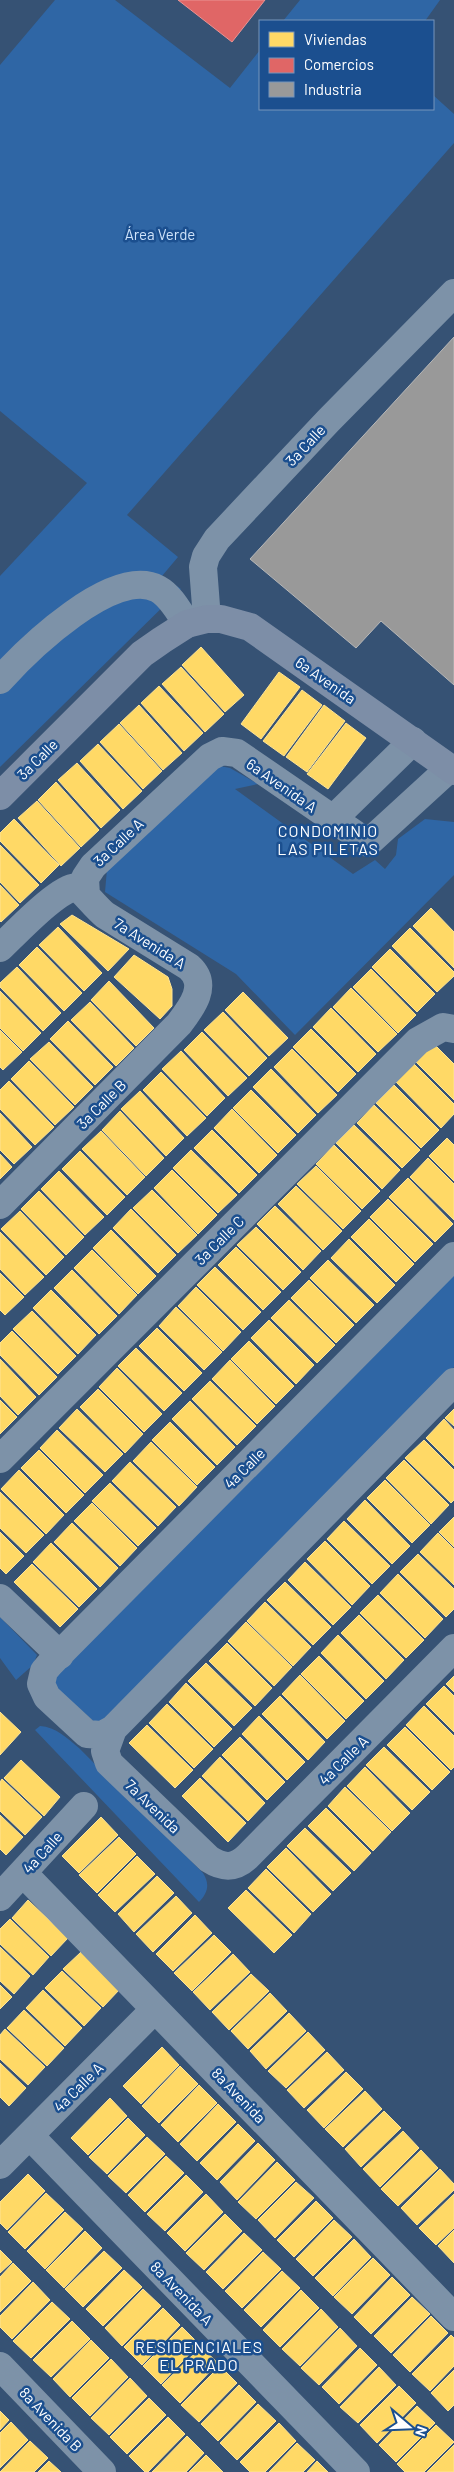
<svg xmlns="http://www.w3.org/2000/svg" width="454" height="2472" viewBox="0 0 454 2472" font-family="Barlow,sans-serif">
<rect width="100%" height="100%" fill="#365274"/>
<!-- green -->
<path fill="#2f66a5" d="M55 0H115L230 88 260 50V109H433V95L454 114V143L127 515 178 557 162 576 181 589 0 767V576L87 483 0 411V65Z
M300 0H440L425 21H283Z
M220 766 230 768 258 784 235 789 353 874 375 860 385 869 396 855 398 839 425 819 454 822V875L295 1035 236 974 105 892 107 869Z
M454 1273V1367L100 1727 54 1686 55 1677Z
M0 1617 37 1655 33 1665 16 1680 0 1658Z
M40 1726C56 1727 67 1738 79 1748L203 1873C210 1884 208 1893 199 1902L35 1730Z"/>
<!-- homes -->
<path fill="#ffd966" stroke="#ffe494" d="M201 647 244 695 225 712 182 665Z
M181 667 224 714 205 732 162 684Z
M279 672 300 687 261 739 241 724Z
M159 686 203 733 184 751 141 703Z
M302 690 322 705 284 756 263 741Z
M139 705 182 753 163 770 120 723Z
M324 705 345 721 307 772 286 757Z
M346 723 366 738 328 789 307 774Z
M119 724 162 771 143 789 100 742Z
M98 744 142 791 123 809 80 761Z
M77 763 120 810 101 828 58 780Z
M56 782 99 830 81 847 38 800Z
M37 801 80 848 61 866 18 818Z
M14 819 59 865 41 883 0 841V833Z
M0 845 39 885 20 903 0 882Z
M0 885 19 905 1 922 0 921Z
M431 908 454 932V968L413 926Z
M72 915 129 949 108 971 60 924Z
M58 927 102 973 84 991 39 945Z
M410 928 454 972V976L437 992 392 946Z
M37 947 82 993 64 1011 19 965Z
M390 949 435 994 417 1012 372 967Z
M134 955 168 977 172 989V1006L160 1019 114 977Z
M17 967 61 1013 43 1031 0 987V983Z
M371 969 416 1015 398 1033 353 987Z
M109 981 154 1028 136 1046 91 1000Z
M351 988 397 1034 378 1052 333 1007Z
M0 991 41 1033 23 1051 0 1028Z
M243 992 288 1038 269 1056 225 1010Z
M90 1002 134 1048 116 1066 71 1020Z
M331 1008 376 1054 358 1072 313 1027Z
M223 1012 267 1058 249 1076 204 1030Z
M68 1021 113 1067 95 1085 50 1039Z
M311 1029 356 1074 338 1092 293 1047Z
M0 1030 22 1052 3 1070 0 1067Z
M202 1032 247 1078 228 1096 184 1050Z
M49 1042 93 1087 75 1105 30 1059Z
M434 1044 454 1064V1100L416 1062Z
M292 1049 337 1095 318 1113 274 1067Z
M181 1051 225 1098 207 1116 162 1069Z
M29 1061 74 1107 55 1125 11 1079Z
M414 1064 454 1104V1114L441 1128 396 1082Z
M271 1069 316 1115 298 1133 253 1087Z
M161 1072 206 1118 187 1136 143 1090Z
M9 1081 54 1127 35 1145 0 1109V1090Z
M394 1085 439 1130 421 1148 376 1103Z
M251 1090 296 1135 278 1153 233 1108Z
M140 1091 184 1138 166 1156 121 1109Z
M374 1105 420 1150 402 1168 357 1123Z
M232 1109 277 1155 259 1173 214 1128Z
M120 1111 164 1158 146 1176 102 1130Z
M0 1113 32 1147 14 1164 0 1150Z
M354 1125 400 1170 382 1189 336 1143Z
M212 1130 257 1175 239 1193 194 1148Z
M101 1131 145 1177 127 1195 82 1149Z
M447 1138 454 1145V1181L429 1156Z
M334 1145 380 1191 362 1209 316 1164Z
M191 1150 237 1195 218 1213 173 1168Z
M80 1151 125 1197 107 1215 62 1169Z
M0 1154 12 1167 0 1179Z
M428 1158 454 1184V1220L410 1177Z
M316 1166 361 1211 343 1229 297 1184Z
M172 1170 217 1215 198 1234 154 1188Z
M59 1171 104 1217 85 1235 41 1189Z
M408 1178 453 1224 435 1242 389 1197Z
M296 1186 342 1231 323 1250 278 1204Z
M152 1190 197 1235 178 1253 133 1208Z
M39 1191 84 1237 66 1255 21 1209Z
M388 1199 433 1244 415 1262 370 1217Z
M275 1206 321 1251 303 1270 257 1224Z
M131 1209 176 1255 158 1273 113 1228Z
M20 1211 64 1257 46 1275 1 1229Z
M369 1219 414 1264 396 1282 351 1237Z
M256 1227 301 1272 283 1290 237 1245Z
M111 1230 156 1276 138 1294 93 1248Z
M0 1232 44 1277 25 1295 0 1269Z
M349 1239 395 1285 377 1303 331 1258Z
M236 1247 281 1292 263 1310 218 1265Z
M92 1250 137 1295 119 1314 74 1268Z
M328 1260 374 1305 356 1323 310 1278Z
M215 1267 261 1312 243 1330 197 1285Z
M72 1270 117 1316 99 1334 54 1288Z
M0 1273 24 1297 5 1315 0 1310Z
M309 1280 354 1325 336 1343 291 1298Z
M196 1287 241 1332 223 1351 178 1306Z
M51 1290 96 1335 78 1354 33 1308Z
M289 1300 335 1345 317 1363 271 1318Z
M176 1307 222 1352 204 1370 159 1326Z
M32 1311 76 1356 58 1374 13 1329Z
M269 1320 314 1365 296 1384 251 1338Z
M157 1328 202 1373 184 1391 139 1346Z
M12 1331 57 1377 39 1395 0 1355V1343Z
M249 1341 294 1386 276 1404 231 1359Z
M136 1348 182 1393 164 1411 118 1366Z
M0 1359 36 1397 18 1415 0 1396Z
M230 1360 275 1406 257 1424 212 1379Z
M117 1368 162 1414 144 1432 99 1387Z
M210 1381 256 1426 237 1445 192 1399Z
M98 1389 143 1434 125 1453 80 1407Z
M0 1400 17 1417 0 1434Z
M190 1401 235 1447 217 1465 172 1419Z
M77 1409 123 1454 105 1472 59 1428Z
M454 1409V1426L445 1418Z
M444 1419 454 1430V1466L426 1438Z
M170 1422 215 1467 197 1485 152 1440Z
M57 1430 103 1475 85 1493 40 1448Z
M424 1440 454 1470V1500L451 1503 405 1458Z
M151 1442 197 1487 179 1506 133 1461Z
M39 1450 84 1495 66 1513 21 1468Z
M404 1460 449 1505 431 1524 386 1478Z
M130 1462 176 1507 158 1526 112 1481Z
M19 1470 64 1515 46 1534 1 1489Z
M385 1480 430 1525 412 1543 367 1498Z
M110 1483 156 1528 138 1546 92 1501Z
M0 1492 44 1535 26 1553 0 1528Z
M365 1500 410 1546 392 1564 347 1519Z
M92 1503 137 1548 120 1566 74 1521Z
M454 1517V1547L439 1532Z
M344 1521 390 1566 372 1584 327 1539Z
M72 1523 118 1568 100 1587 54 1542Z
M0 1532 24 1556 6 1574 0 1568Z
M438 1533 454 1549V1585L420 1552Z
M325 1541 370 1586 352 1605 307 1559Z
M51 1543 97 1589 79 1607 33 1562Z
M418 1554 454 1589V1609L446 1617 400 1572Z
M305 1562 351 1607 333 1625 288 1580Z
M32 1564 78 1609 60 1627 14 1582Z
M398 1574 443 1619 425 1638 380 1593Z
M285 1582 331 1627 313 1645 267 1600Z
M378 1595 424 1640 406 1658 360 1613Z
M265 1602 311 1647 293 1666 247 1621Z
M359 1615 404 1660 386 1679 341 1633Z
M246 1622 292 1667 274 1686 228 1641Z
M338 1635 384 1681 366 1699 321 1653Z
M227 1643 272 1688 255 1706 209 1661Z
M319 1656 364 1701 346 1719 301 1674Z
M206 1663 252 1708 234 1726 188 1681Z
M300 1675 345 1721 327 1739 282 1694Z
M454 1676V1692L446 1684Z
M186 1683 232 1729 214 1747 169 1702Z
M444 1686 454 1696V1732L426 1704Z
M280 1696 325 1742 308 1760 262 1714Z
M167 1704 213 1749 194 1768 149 1723Z
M424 1706 454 1736V1767L451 1770 406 1725Z
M0 1712 21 1732 0 1755Z
M259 1716 305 1762 287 1780 242 1734Z
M147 1725 193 1770 175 1788 129 1743Z
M405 1727 450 1772 432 1790 387 1745Z
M240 1737 285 1782 267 1800 222 1755Z
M384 1747 430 1792 412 1810 366 1765Z
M220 1757 265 1803 248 1821 202 1776Z
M21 1760 60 1797 44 1816 4 1778Z
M365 1767 410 1813 392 1831 347 1786Z
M200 1778 246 1823 228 1842 182 1796Z
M2 1779 42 1817 25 1835 0 1811V1782Z
M345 1787 391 1832 373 1851 328 1806Z
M326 1808 371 1853 354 1871 308 1826Z
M0 1815 23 1837 6 1855 0 1849Z
M101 1817 118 1835 79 1873 62 1856Z
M305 1828 351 1873 333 1891 287 1846Z
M119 1837 136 1854 97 1893 79 1875Z
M286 1848 331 1894 313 1912 267 1867Z
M137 1856 155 1874 115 1912 98 1895Z
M266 1869 311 1914 294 1933 248 1888Z
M157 1876 174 1893 134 1932 118 1914Z
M246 1890 292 1935 274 1953 228 1908Z
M176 1896 192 1913 153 1952 136 1934Z
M28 1900 68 1938 51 1956 12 1918Z
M195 1915 212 1933 173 1971 156 1954Z
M10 1919 49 1957 33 1975 0 1944V1929Z
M214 1935 231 1952 192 1991 174 1973Z
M0 1947 30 1976 14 1994 0 1981Z
M81 1952 120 1989 103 2007 63 1969Z
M233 1954 250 1972 210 2010 193 1992Z
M62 1971 101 2008 84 2026 45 1988Z
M251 1974 269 1991 229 2030 212 2012Z
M0 1985 12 1997 0 2009Z
M43 1990 82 2028 65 2046 26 2008Z
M270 1993 287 2011 248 2049 231 2031Z
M24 2010 64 2048 47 2066 7 2028Z
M289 2013 306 2031 266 2069 250 2051Z
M5 2029 45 2067 28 2085 0 2059V2035Z
M308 2032 325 2050 286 2088 268 2071Z
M162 2047 179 2065 141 2104 123 2086Z
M327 2052 344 2070 304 2108 287 2090Z
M0 2063 26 2088 9 2106 0 2097Z
M180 2066 198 2084 159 2123 142 2106Z
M346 2072 363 2089 324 2128 307 2110Z
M199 2085 217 2103 178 2142 161 2125Z
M365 2091 382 2109 343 2147 325 2129Z
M110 2098 127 2116 88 2155 71 2138Z
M218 2104 236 2122 197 2161 180 2144Z
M384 2111 401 2128 361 2167 345 2149Z
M128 2118 145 2135 107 2174 89 2157Z
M238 2124 255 2141 217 2180 200 2163Z
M403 2131 419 2148 380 2187 363 2169Z
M147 2137 165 2154 126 2193 108 2176Z
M258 2143 275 2160 237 2200 220 2182Z
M421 2150 438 2168 398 2206 381 2189Z
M166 2156 184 2173 145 2212 128 2195Z
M277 2162 295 2180 256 2219 238 2202Z
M440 2169 454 2184V2190L417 2225 401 2208Z
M28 2174 45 2191 7 2230 0 2223V2202Z
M186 2175 203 2192 165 2231 147 2214Z
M296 2182 314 2198 275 2238 258 2220Z
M46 2193 64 2210 25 2249 8 2232Z
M206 2194 223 2212 185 2251 167 2233Z
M454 2194V2228L436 2245 419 2228Z
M316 2201 333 2218 294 2257 277 2240Z
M65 2212 83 2229 45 2269 27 2251Z
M225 2214 242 2231 204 2270 186 2253Z
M334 2220 352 2237 313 2276 296 2259Z
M454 2230V2263L438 2246Z
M85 2231 102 2248 64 2288 46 2270Z
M244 2233 262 2250 223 2289 206 2272Z
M354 2239 371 2257 333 2296 315 2278Z
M0 2250 12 2262 0 2273Z
M104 2251 122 2268 83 2307 65 2289Z
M263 2252 281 2269 242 2308 225 2291Z
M373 2258 390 2275 352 2314 334 2297Z
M13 2263 31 2281 0 2312V2277Z
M124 2270 142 2287 103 2326 86 2309Z
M282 2271 300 2288 261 2327 244 2310Z
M392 2277 410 2295 371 2334 354 2317Z
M33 2282 50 2300 12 2339 0 2327V2316Z
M143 2289 161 2306 122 2346 105 2328Z
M301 2290 319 2308 280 2347 263 2330Z
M412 2297 430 2314 391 2353 374 2336Z
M52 2302 70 2319 31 2358 13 2341Z
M163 2308 180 2325 142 2365 124 2347Z
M321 2309 338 2327 300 2366 282 2349Z
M431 2316 448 2333 410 2372 393 2355Z
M72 2321 90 2339 51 2377 33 2360Z
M182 2327 199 2344 161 2384 143 2366Z
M340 2328 357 2346 319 2385 301 2368Z
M451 2335 454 2338V2366L430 2391 412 2374Z
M91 2340 109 2358 70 2397 53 2379Z
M201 2347 218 2363 180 2403 162 2385Z
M360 2348 377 2365 339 2404 322 2387Z
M111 2359 128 2377 90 2416 72 2398Z
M220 2366 237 2383 199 2422 181 2405Z
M379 2367 396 2385 358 2423 340 2407Z
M454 2370V2405L448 2411 431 2393Z
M130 2378 147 2396 109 2435 91 2418Z
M239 2385 256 2402 218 2441 201 2424Z
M399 2386 416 2403 377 2443 360 2425Z
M149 2398 166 2415 127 2454 110 2437Z
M258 2404 276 2421 237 2460 220 2443Z
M417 2406 435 2423 396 2462 379 2445Z
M0 2411 9 2420 0 2430Z
M168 2417 185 2434 148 2472H145L129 2456Z
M11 2422 28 2440 0 2468V2433Z
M279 2423 296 2441 265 2472H250L240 2462Z
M436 2425 454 2442 424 2472H405L397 2464Z
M187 2436 204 2453 186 2472H152Z
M30 2441 48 2458 34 2472H0Z
M297 2443 315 2460 303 2472H269Z
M454 2445V2472H427Z
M206 2455 223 2472H189Z
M49 2461 61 2472H38Z
M317 2461 328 2472H307Z"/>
<!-- shops -->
<path fill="#e06666" stroke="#e99494" d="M178 0H265L232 42Z"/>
<!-- industry -->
<path fill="#999" stroke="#b8b8b8" d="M454 337V685L381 621 356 648 250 559Z"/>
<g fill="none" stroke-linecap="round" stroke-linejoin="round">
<!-- minor -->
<path stroke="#7d92a8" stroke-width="28" d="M207 619 203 567 206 556 217 539 328 421 454 293
M0 680C27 650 114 565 158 589 171 596 179 612 187 624
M332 820 413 741
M86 895 85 878 93 866 210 757 222 751 237 753 368 843 450 768
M0 948C12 937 63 882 78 888 81 889 98 910 105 915L189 967C209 985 192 1007 179 1024L0 1205
M454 1256 50 1664 44 1671 41 1684 47 1697 87 1734 102 1735 113 1729 454 1382
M0 1459 418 1041 443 1027 454 1029
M0 1598 60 1655
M113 1729 105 1751 109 1763 209 1859C223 1868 234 1869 247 1857L454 1648
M23 1873 454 2317
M0 1897 84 1806
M30 2136 356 2472
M0 2165 155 2009
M0 2366 102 2472"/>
<!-- major -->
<path stroke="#7d8ea7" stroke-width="28" d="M0 796 142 654 162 640 187 624 207 619H221L250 627 454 771"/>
</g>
<g text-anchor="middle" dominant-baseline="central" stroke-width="5" stroke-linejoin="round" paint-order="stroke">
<!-- park labels -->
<g font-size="15" fill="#cfe3fa" stroke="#1b4f8f">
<text x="160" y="234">Área Verde</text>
</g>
<!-- street labels -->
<g font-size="15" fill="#fff" stroke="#1b4f8f">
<text transform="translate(305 445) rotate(-47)">3a Calle</text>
<text transform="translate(326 680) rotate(35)">6a Avenida</text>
<text transform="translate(37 759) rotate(-45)">3a Calle</text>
<text transform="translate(282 785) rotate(35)">6a Avenida A</text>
<text transform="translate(118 842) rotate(-43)">3a Calle A</text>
<text transform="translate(150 943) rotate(32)">7a Avenida A</text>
<text transform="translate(101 1104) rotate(-45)">3a Calle B</text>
<text transform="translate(219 1240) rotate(-45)">3a Calle C</text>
<text transform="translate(244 1468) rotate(-45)">4a Calle</text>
<text transform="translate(343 1760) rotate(-45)">4a Calle A</text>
<text transform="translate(153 1806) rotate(44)">7a Avenida</text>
<text transform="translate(42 1852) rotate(-48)">4a Calle</text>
<text transform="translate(78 2087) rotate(-45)">4a Calle A</text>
<text transform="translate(239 2095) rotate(46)">8a Avenida</text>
<text transform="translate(182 2293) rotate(46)">8a Avenida A</text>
<text transform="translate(51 2419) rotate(46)">8a Avenida B</text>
</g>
<!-- neighbourhood labels -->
<g font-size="16" letter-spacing="1" fill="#fff" stroke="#1b4f8f">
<text x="328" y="830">CONDOMINIO<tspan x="328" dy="18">LAS PILETAS</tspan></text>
<text x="199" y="2346">RESIDENCIALES<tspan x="199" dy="18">EL PRADO</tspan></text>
</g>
</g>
<!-- legend -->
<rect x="259" y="20" width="175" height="90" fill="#1b4f8f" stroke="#7695bc"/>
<rect x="269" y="32" width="25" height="15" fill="#ffd966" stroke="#7695bc"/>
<text x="304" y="45" font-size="15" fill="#ffffff">Viviendas</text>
<rect x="269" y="58" width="25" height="15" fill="#e06666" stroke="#7695bc"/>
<text x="304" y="70" font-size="15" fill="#ffffff">Comercios</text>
<rect x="269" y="82" width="25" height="15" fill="#999999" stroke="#7695bc"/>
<text x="304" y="95" font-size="15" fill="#ffffff">Industria</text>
<!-- north arrow -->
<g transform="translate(409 2427) rotate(109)" stroke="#1b4f8f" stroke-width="4" paint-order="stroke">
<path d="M0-4L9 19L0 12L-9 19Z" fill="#ffffff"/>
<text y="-8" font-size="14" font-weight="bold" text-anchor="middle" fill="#ffffff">N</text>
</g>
</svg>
